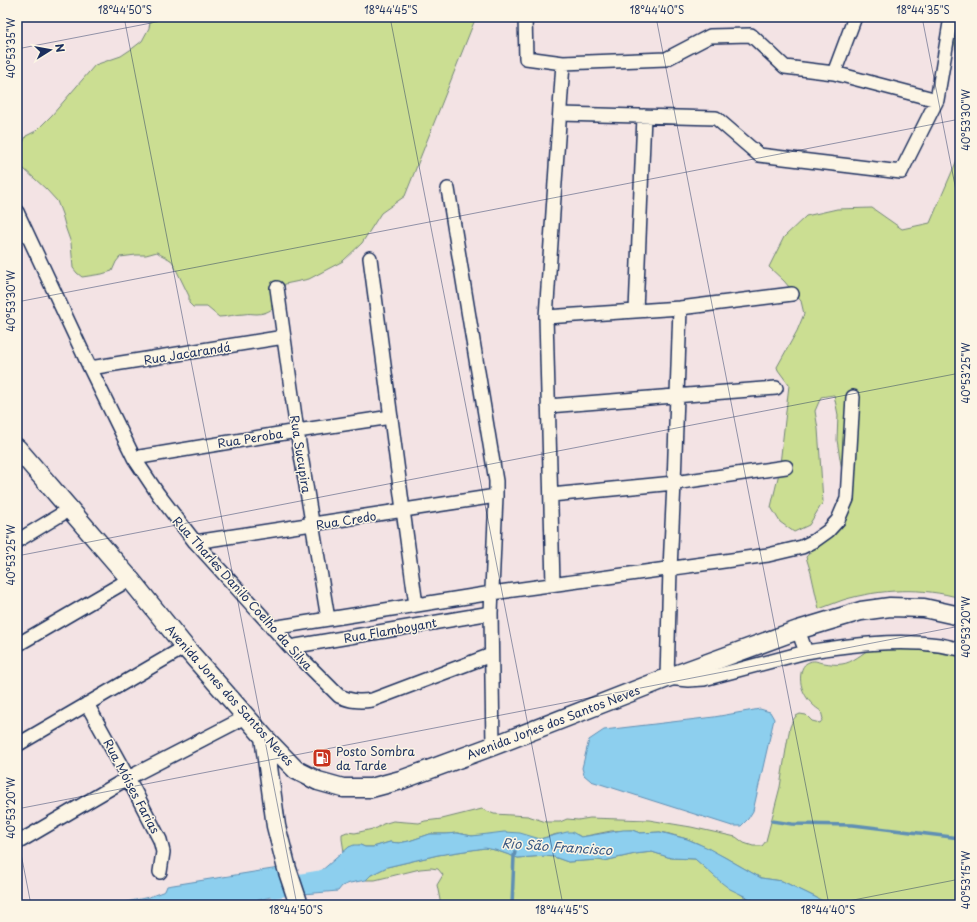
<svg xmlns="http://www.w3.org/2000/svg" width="977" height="922" viewBox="0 0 977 922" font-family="'Playpen Sans',sans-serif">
<rect width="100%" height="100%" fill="#f3e3e4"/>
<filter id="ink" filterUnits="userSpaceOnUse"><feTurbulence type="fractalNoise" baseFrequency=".025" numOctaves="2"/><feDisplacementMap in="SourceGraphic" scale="8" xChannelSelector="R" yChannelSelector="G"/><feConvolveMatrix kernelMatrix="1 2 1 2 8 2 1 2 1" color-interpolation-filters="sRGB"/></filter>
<g filter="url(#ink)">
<!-- green -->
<path fill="#cbde92" stroke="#738678" d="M151 17H476L405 196 381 213 362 243 343 261 309 279 285 284C280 300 276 313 257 314 253 314 249 313 244 314 236 314 227 317 219 317L207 307H193L189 303V296L172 261C167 257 161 256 157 252L146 255H136L120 257 116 262 112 271 102 274 82 277 77 273 73 268 71 243 66 229 62 214 57 201 46 189 24 169 17 168V156L26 136 36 131 52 115 95 65 121 56 133 48 142 41 149 28Z
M948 17H960V65Z
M960 153V598C923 587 880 589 843 600 835 603 827 606 819 609L811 573 806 557 823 538 842 499V471L837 440 838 415 834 395 821 397 815 411 818 429 821 471 823 502 809 525 794 532 780 522 771 507 779 473 789 385 778 370 777 367 797 331 804 314 801 301 784 281 769 267 784 237 806 216 837 209 872 208 902 229 930 223Z
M871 648 916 649 960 656V905H830L815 897 782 881 761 878 726 858 697 843 687 839 666 833 660 832 640 833 632 830 611 831 581 837 578 835 557 834 540 839 482 836H472L457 833 446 834H430L409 841 399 843 390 842 373 847H365L360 845 349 847 344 852 342 839V834L347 832 355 833 377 828 383 824 393 821 419 823 425 821 442 819 482 809 494 814 528 816 546 822H560L567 819 578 820 590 818 649 820 691 827 736 837 744 843 753 846H762L766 841 780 787 787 743 790 727 793 720 796 716 800 714 806 715 812 721 820 723 823 719 821 711C809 704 798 689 801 673 802 668 804 664 809 662 816 659 818 663 824 663 830 664 837 665 842 664 852 663 863 653 871 648Z
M485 848 495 850 518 858 545 856 554 857 568 862 598 860 604 861 635 854 652 852 671 858 695 859 713 874 746 898 763 905H441L437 885 443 875 438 869 431 868 420 869 375 880H366L371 875 387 867 438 855Z"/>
<!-- water -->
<path fill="#8dcfee" stroke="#5f8fb4" d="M760 709 770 712 774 719 753 811 748 819 741 826H732L591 781 584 775 582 768 589 740 604 730 714 717Z
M623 830H632L640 833 660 832 687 839 706 847 726 858 761 878 782 881 815 897 830 905H763L730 889 722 883 695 859 671 858 652 852 635 854 604 861 598 860 568 862 554 857 545 856 518 858 495 850 485 848 438 855 387 867 371 875 366 880 350 883 342 886 338 891 303 894 302 889 306 884 349 847 354 845H360L365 847H373L390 842 399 843 409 841 430 834H446L457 833 472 836 504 832 520 833 540 839 567 832H572L581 837Z
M285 867 294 891 251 902 231 905H113L149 897 165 891 167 886Z"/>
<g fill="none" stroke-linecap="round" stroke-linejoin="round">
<!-- stream -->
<path stroke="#5f8fb4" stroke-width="3.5" d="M772 821 792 824 853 825 960 838
M512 905 514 856 515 852"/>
<!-- river -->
<path stroke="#8dcfee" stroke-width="20" d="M275 888 322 880 334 876"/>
<!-- street casing -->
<g stroke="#1b2f5e" stroke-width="16">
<path id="street" d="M525 17 526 58 563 63 666 59 710 36 751 35 785 67 834 73 937 100
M834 73 855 17
M560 114 716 118 759 155 901 172 937 100 951 17
M448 189 496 481V496L491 613 493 746
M17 212 90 368 134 458 158 494 195 542 290 647 339 696C351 701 359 702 372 700L491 655
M370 258 403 510 416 605
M277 288 297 431 328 619
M680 308 674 483 670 569 667 678 688 680 704 679 806 652
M636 311 644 116
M546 317 680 308 792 294
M90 368 284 337
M548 406 776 388
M134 458 297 431 391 417
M551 495 674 483 786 467
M17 541 70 509
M195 542 496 496
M553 584 546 317 563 63
M272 628 492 593 768 555 802 547 814 541 828 531 838 520 847 499 853 397
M798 630 806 652C850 645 895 639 939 645 946 646 953 648 960 649
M17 645 130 579
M290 647 491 613
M87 704 128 778 160 840 163 852 160 872
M17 745 185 647
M17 843 128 778 246 717"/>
</g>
<!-- secondary casing -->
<g stroke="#1b2f5e" stroke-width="21">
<path id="secondary" d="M17 448 130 579 185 647 264 737 296 770 318 781 343 788H371L401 780 493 746 667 678 798 630 861 611 890 607 924 608 960 616
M264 737 276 826 287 869 299 905"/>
</g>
<!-- street -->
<use href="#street" stroke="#fcf5e5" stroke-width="13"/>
<!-- secondary -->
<use href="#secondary" stroke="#fcf5e5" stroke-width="18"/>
</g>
</g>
<!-- ticks -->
<path fill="none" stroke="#1b2f5e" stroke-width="1" stroke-opacity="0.45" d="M124 17 297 905M390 17 563 905M656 17 829 905M922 17 960 211M17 49 182 17M17 302 960 119M17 556 960 373M17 809 960 626M17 833 31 905M828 905 960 879"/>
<!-- icons -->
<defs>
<g id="fuel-square" transform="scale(1)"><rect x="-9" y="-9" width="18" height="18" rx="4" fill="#c8321e" stroke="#fcf5e5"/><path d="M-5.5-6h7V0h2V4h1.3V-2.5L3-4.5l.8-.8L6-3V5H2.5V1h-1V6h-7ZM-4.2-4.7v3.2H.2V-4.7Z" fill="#fff"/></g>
</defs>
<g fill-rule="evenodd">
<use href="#fuel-square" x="322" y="758"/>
</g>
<g text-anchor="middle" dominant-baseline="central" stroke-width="3" stroke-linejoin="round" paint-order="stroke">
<!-- street labels -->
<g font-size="12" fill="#1b2f5e" stroke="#fcf5e5">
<text transform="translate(187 353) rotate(-9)">Rua Jacarandá</text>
<text transform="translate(250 438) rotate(-9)">Rua Peroba</text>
<text transform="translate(301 454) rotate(81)">Rua Sucupira</text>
<text transform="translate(346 520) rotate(-9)">Rua Credo</text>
<text transform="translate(243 593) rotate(48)">Rua Tharles Danilo Coelho da Silva</text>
<text transform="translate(390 630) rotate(-10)">Rua Flamboyant</text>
<text transform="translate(230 695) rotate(48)">Avenida Jones dos Santos Neves</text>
<text transform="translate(553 722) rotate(-21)">Avenida Jones dos Santos Neves</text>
<text transform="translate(132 786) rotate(62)">Rua Móises Farias</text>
</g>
<!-- poi labels -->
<g font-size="12" fill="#1b2f5e" stroke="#fcf5e5" text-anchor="start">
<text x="336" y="751">Posto Sombra<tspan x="336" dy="14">da Tarde</tspan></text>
</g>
<!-- water labels -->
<g font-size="13" font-style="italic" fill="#385782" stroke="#fcf5e5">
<text transform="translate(557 846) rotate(4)">Rio São Francisco</text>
</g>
</g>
<!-- margin -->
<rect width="977" height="922" fill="none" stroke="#fcf5e5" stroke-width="44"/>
<!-- north arrow -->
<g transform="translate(50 50) rotate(79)" stroke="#fcf5e5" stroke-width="3" paint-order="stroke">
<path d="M0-3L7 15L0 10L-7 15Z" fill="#1b2f5e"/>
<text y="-6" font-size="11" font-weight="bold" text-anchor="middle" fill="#1b2f5e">N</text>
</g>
<rect x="22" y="22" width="933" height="878" fill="none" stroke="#1b2f5e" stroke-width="1.5"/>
<g font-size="10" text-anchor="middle" fill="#1b2f5e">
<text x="125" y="14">18°44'50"S</text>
<text x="391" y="14">18°44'45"S</text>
<text x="657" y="14">18°44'40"S</text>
<text x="923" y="14">18°44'35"S</text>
<text transform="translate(11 48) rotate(-90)" y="4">40°53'35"W</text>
<text transform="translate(966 120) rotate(-90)" y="4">40°53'30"W</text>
<text transform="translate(11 301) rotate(-90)" y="4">40°53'30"W</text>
<text transform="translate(966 373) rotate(-90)" y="4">40°53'25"W</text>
<text transform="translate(11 555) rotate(-90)" y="4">40°53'25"W</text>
<text transform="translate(966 627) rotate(-90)" y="4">40°53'20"W</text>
<text transform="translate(11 808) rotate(-90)" y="4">40°53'20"W</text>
<text transform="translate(966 880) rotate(-90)" y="4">40°53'15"W</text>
<text x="296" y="914">18°44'50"S</text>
<text x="562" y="914">18°44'45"S</text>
<text x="828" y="914">18°44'40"S</text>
</g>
</svg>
